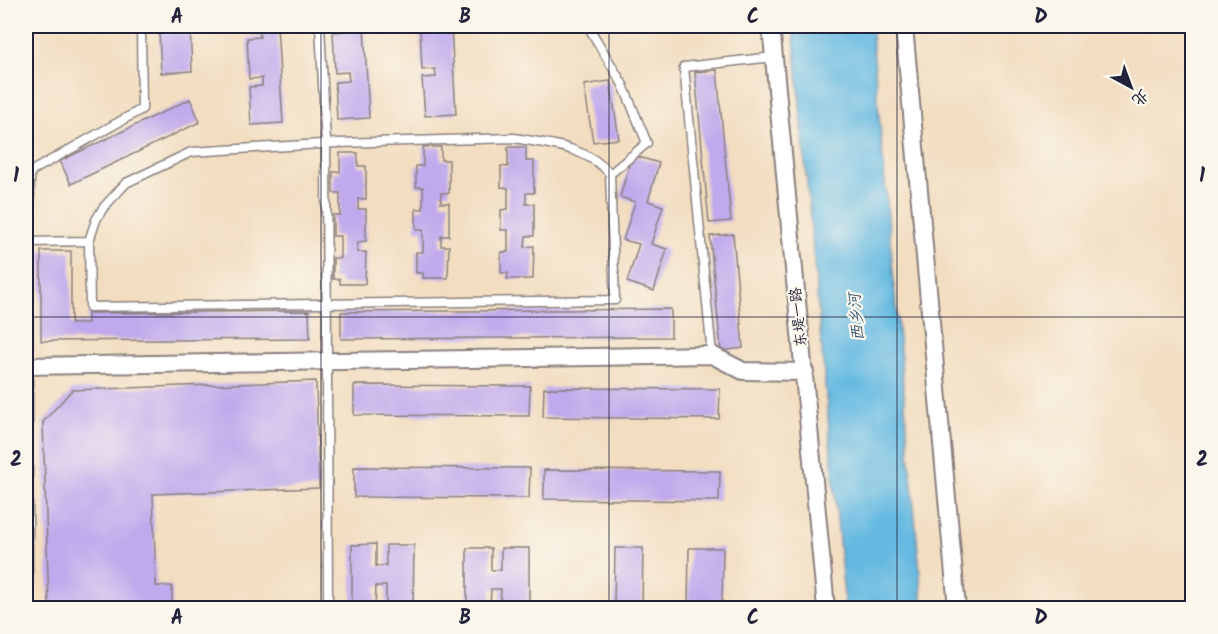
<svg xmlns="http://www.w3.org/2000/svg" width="1218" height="634" viewBox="0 0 1218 634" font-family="Kalam,'LXGW WenKai TC',sans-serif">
<rect width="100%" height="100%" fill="#fbf7ec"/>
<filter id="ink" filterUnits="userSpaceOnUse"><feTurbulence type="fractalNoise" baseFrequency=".0167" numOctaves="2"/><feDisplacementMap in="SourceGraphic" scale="12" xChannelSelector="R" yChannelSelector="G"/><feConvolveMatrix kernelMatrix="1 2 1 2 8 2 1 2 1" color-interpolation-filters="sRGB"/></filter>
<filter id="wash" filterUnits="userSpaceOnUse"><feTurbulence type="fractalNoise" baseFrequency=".008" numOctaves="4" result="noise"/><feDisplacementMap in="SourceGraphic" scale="24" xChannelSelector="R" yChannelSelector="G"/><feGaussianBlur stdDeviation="1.35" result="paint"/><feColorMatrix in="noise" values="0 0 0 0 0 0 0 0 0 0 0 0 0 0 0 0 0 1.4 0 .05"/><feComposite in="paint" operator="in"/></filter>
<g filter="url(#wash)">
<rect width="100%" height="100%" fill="#f2ddc0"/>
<!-- water -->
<path fill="#65b9e1" stroke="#446e8e" stroke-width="1.5" d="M793 26H871L923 608H845Z"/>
<g id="blocks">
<!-- building -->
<path fill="#c0a9ec" d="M172 26H190L192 71 161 73 159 32H172Z
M246 26H277L283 123 251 125 249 87 262 86V78L249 79 247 38 260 37 259 31H246Z
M346 26H364L369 118 337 120 335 82 349 81 348 72 335 73 333 32 346 31Z
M433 26H451L456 114 425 116 422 78 436 77 435 69 422 70 420 29 433 28Z
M717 70 731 221 709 223 695 72Z
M610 81 619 139 593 142 584 85Z
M190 99 200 122 71 184 60 161Z
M423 147H441V160H449V193H441V203H449V236H441V246H449L448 278H423V273H416V252H423V230H416V209H423V187H416V166H423Z
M508 147H526V161H534V193H526V204H534V236H526L525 247 534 246 533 279H507L508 273H501V252H508V230H501V210L508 209V188L501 187V166L508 167Z
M340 153H358V166H366V199H358V209H366V241L358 242 357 252H366L365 284H340V279H333V258H340V236H333V215H340V193H333V172H340Z
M632 155 659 163 648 201 663 206 651 244 667 249 654 291 627 282 639 244 623 240 635 202 620 197Z
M733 234 743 348 721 351 710 236Z
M41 251H71V324L88 323V313L309 311 310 339 41 341Z
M671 309V337L341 339V312Z
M316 381 319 488 153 494 156 586H172V608H49L43 422 72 390Z
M354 385 530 386 529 416 354 415Z
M544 388 720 389 719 419 543 417Z
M354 467 530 468 529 498 354 497Z
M544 470 720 471 719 501 544 499Z
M376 544V566H386V545H414L413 608H386V586H376L375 608H352V545Z
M467 548H491V570H501V548H529V608H500L501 589H491L490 608H467Z
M615 548H643L642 608H614Z
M689 548H723L722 608H688Z"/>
</g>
</g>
<g filter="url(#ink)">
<use href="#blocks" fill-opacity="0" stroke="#8a807e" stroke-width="1.5"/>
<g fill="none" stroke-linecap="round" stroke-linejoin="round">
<!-- lane casing -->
<g stroke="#8a807e" stroke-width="11">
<path id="lane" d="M320 26 326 143 328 608
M588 26 623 85 647 143 610 174
M514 138C547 144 587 146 610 174L615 300 90 307 89 241 96 220 103 208 126 183 191 152 338 143Z
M26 242 89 241
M712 355 684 67 774 57
M28 608V366L30 172 142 109 141 26"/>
</g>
<!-- street casing -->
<g stroke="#8a807e" stroke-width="20">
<path id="street" d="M771 26 826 608
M904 26 957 608
M26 366 712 355 743 371 805 372"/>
</g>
<!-- lane -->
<use href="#lane" stroke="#fff" stroke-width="8"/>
<!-- street -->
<use href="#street" stroke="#fff" stroke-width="16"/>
</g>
</g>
<!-- grid -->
<path fill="none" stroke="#22223b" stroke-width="1.5" stroke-opacity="0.55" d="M321 26V608M609 26V608M897 26V608M26 317H1192"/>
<g text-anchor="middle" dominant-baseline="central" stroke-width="4.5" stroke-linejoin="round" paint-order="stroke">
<!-- street labels -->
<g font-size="15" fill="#22223b" stroke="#fbf7ec">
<text transform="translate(799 317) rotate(-96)">东堤一路</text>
</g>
<!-- water labels -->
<g font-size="16" font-style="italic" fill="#395775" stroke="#fbf7ec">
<text transform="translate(857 317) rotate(-95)">西乡河</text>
</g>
</g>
<!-- margin -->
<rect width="1218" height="634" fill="none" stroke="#fbf7ec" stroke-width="66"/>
<!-- north arrow -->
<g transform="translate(1131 87) rotate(139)" stroke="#fbf7ec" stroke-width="4.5" paint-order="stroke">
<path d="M0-4.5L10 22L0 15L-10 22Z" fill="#22223b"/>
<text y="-9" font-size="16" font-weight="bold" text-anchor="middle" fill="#22223b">北</text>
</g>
<rect x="33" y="33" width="1152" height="568" fill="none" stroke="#22223b" stroke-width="2"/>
<g font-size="20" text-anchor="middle" font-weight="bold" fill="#22223b">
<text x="177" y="23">A</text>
<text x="465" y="23">B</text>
<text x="753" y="23">C</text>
<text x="1041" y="23">D</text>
<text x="16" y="182">1</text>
<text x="1202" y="182">1</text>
<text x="16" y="466">2</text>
<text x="1202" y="466">2</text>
<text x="177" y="624">A</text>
<text x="465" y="624">B</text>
<text x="753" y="624">C</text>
<text x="1041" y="624">D</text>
</g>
</svg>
